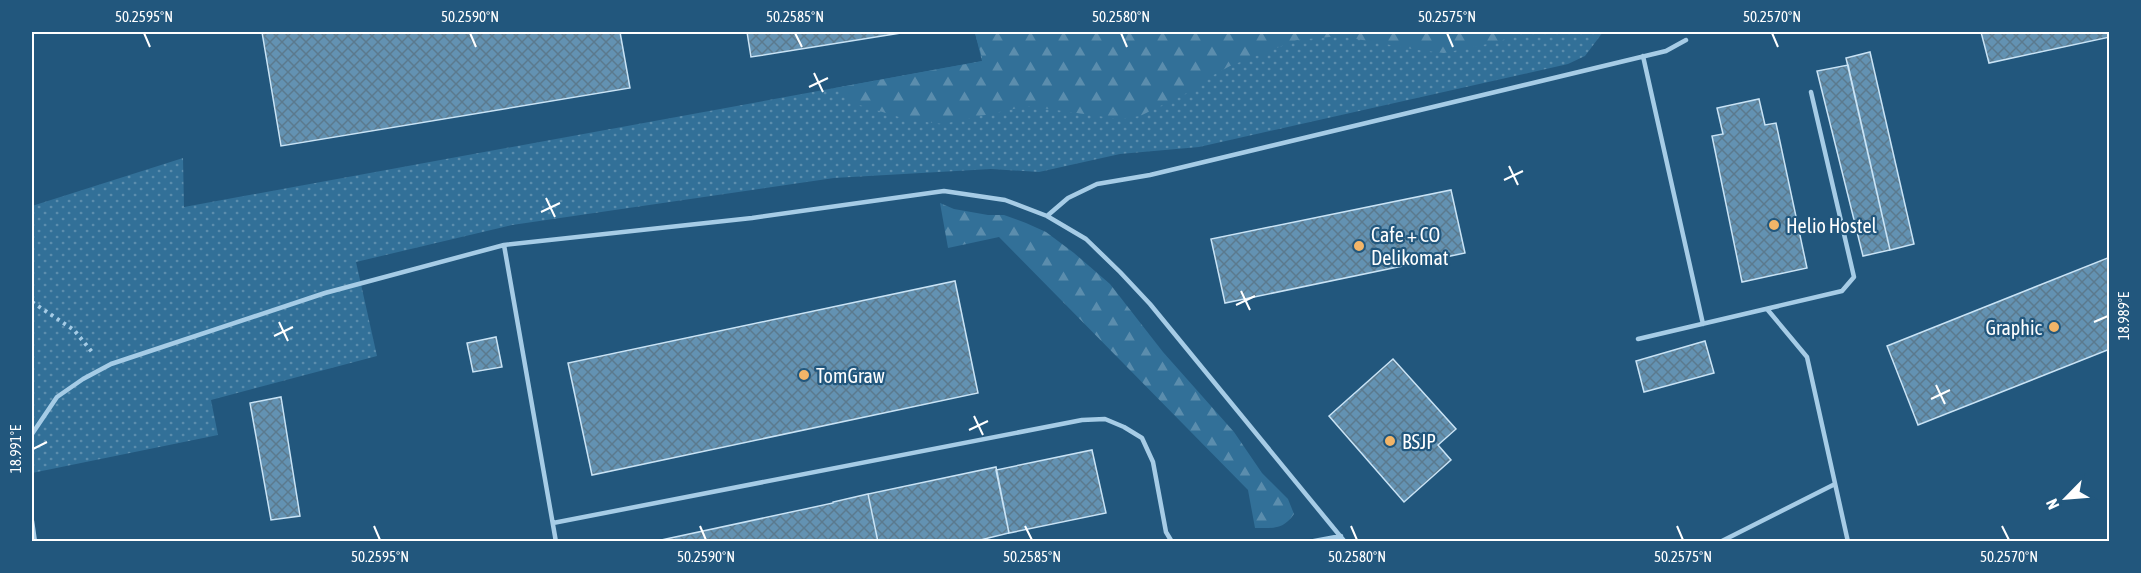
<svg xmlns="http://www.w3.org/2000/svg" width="2141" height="573" viewBox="0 0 2141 573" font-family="'Asap Condensed',sans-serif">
<defs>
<pattern id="grass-dots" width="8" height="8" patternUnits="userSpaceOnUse" patternTransform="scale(1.5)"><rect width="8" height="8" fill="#327098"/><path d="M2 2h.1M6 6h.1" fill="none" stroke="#5b8dad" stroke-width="1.8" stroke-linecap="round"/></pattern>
<pattern id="forest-firs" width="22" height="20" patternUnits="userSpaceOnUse" patternTransform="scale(1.5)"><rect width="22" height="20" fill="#327098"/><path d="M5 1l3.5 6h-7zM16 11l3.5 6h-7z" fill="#5b8dad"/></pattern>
<pattern id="building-cross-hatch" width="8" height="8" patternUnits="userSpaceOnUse" patternTransform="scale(1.5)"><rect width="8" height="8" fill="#6392b2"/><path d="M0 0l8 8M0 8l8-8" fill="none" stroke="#5b7a8e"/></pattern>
</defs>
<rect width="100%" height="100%" fill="#22577d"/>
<!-- grass -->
<path fill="url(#grass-dots)" d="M980 32H1603L1585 56 1568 64 1199 147 1120 154 1039 172 991 169 834 178 512 225 356 262 377 356 211 400 218 435 32 473V206L183 158 184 207 982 61 975 33Z"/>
<!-- forest -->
<path fill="url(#forest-firs)" d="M980 32H1526L1497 42 1444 53 1418 50 1340 36 1297 40 1230 66 1208 78 1191 91 1140 116 1119 119 1028 106 943 124 909 120 856 104 835 88 983 61 975 33Z
M940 203 954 209 988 215H1004L1026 223 1046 232 1074 253 1110 284 1163 352 1234 432 1262 473 1288 499 1294 514C1283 530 1273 528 1255 528L1248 490 999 237 948 248Z"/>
<!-- building -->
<path fill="url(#building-cross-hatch)" stroke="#c9e3f5" stroke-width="1.5" d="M262 32H620L630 88 281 146Z
M747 32H907L751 57Z
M1981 32H2110V37L1989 63Z
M1870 52 1914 244 1890 250 1846 58Z
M1848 65 1890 250 1863 256 1817 71Z
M1759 99 1765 125 1776 123 1807 268 1742 282 1712 136 1723 134 1717 108Z
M1451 190 1465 253 1225 303 1211 239Z
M2110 257V349L1918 425 1887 346Z
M955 281 978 393 592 475 568 363Z
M496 337 502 367 473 372 467 343Z
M1705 341 1714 373 1644 392 1636 361Z
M1393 359 1456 429 1438 445 1451 460 1404 502 1329 416Z
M281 397 300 516 271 520 250 403Z
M1092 450 1106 513 1009 533 996 470Z
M996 467 1009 533 972 542H878L868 494Z
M868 494 878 542H652L833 503V502Z"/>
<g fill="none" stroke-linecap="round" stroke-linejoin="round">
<!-- path -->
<path stroke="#a6cce6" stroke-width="4" stroke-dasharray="3 4.5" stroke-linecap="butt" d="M32 302 74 330 92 352"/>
<!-- lane -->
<path stroke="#a6cce6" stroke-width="4.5" d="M1643 56 1703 324
M1047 216 1068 198 1097 184 1150 175 1666 51 1686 40
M504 245 556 542
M1767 309 1807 357 1848 542
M1638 339 1842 291 1854 277 1811 92
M32 434 57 397 83 379 111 364 325 293 504 245 752 218 944 191 1005 200 1047 216 1086 239 1120 272 1150 304 1345 542
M32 521 35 542
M553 523 1082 420 1105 419 1124 427 1142 438 1153 462 1166 532 1172 542
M1309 542 1341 536
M1720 542 1835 484"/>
</g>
<!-- ticks -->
<path fill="none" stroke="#fff" stroke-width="2" d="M144 33 150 47M470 33 476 47M795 33 802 47M1121 33 1127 47M1447 33 1453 47M1772 33 1778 47M814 73 823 92M809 87 828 78M1509 166 1518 185M1504 180 1523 171M546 198 555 217M541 212 560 203M1241 291 1250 310M1236 305 1255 296M279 322 288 341M2094 322 2108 316M274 336 293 327M1936 385 1945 404M1931 399 1950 390M974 416 983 435M969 430 988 421M33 449 47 442M374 526 380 540M700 526 706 540M1025 526 1032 540M1351 526 1357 540M1677 526 1683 540M2002 526 2009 540"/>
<!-- markers -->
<g fill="#f2b568" stroke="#22577d" stroke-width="2">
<circle cx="1774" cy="225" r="6"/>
<circle cx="1359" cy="246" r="6"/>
<circle cx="2054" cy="327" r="6"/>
<circle cx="804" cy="375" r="6"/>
<circle cx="1390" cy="441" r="6"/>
</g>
<g text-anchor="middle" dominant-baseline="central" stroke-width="4.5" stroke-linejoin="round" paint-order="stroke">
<!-- poi labels -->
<g font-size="20" fill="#fff" stroke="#22577d" text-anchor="start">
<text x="1786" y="225">Helio Hostel</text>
<text x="1371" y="234">Cafe + CO<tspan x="1371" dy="23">Delikomat</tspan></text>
<text x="2042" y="327" text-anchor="end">Graphic</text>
<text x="816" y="375">TomGraw</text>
<text x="1402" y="441">BSJP</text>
</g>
</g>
<!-- border -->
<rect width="2141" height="573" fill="none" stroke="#22577d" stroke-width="66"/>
<!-- north arrow -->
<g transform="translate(2066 498) rotate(245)" stroke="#22577d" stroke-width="4.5" paint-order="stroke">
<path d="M0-4.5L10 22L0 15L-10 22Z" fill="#ffffff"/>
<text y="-9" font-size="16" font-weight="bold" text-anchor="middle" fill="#ffffff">N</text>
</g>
<rect x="33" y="33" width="2075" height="507" fill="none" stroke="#fff" stroke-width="2"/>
<g font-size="15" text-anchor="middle" fill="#fff">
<text x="144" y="22">50.2595°N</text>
<text x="470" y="22">50.2590°N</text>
<text x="795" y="22">50.2585°N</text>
<text x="1121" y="22">50.2580°N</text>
<text x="1447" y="22">50.2575°N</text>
<text x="1772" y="22">50.2570°N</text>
<text transform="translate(2124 316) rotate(-90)" y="5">18.989°E</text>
<text transform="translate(16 449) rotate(-90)" y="5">18.991°E</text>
<text x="380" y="562">50.2595°N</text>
<text x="706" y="562">50.2590°N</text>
<text x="1032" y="562">50.2585°N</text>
<text x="1357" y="562">50.2580°N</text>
<text x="1683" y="562">50.2575°N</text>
<text x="2009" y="562">50.2570°N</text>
</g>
</svg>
